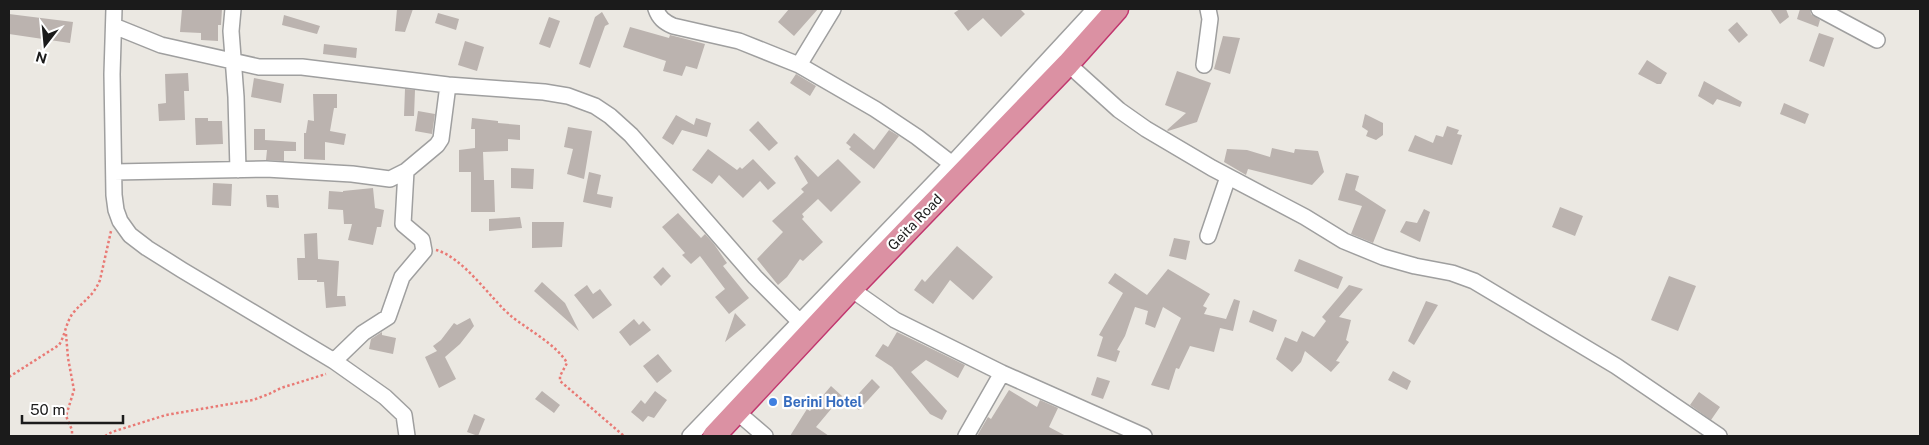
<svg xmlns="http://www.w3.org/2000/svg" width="1929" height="445" viewBox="0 0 1929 445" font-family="'Public Sans',sans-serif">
<rect width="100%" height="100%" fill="#ebe8e2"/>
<!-- building -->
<path fill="#bbb3af" d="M182 9H222L221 25H218V41L201 40V33L180 32Z
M397 9H413L405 32 395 31Z
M789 9H818L794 36 778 22Z
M960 9H1020L1025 14 1001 37 983 18 968 31 954 13Z
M1770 9H1786L1789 17 1780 24Z
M1800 9H1810L1811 14 1820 20 1818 27 1797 19Z
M602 12 609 24 605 26 590 68 579 64 595 17Z
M438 13 459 19 456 30 435 23Z
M9 14 73 22 70 43 9 34Z
M284 15 320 26 317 34 282 25Z
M549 17 560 21 550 48 539 44Z
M1737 22 1748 35 1739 43 1728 30Z
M630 27 669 38 670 35 705 44 697 69 686 66 682 76 663 71 666 61 623 47Z
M1819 33 1834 38 1824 67 1809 61Z
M1223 36 1240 38 1230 74 1214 69Z
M465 41 484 47 477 71 458 65Z
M324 44 357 48 356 58 323 54Z
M1647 60 1667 73 1661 84H1657L1638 74Z
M1177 71 1211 83 1197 122 1168 131 1167 130 1186 113 1165 105Z
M188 73 189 91H184L185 120 159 121 158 104 166 103 165 74Z
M796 74 816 86 810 96 790 83Z
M254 78 284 84 281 103 251 97Z
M1704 81 1742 102 1740 107 1717 99 1713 105 1698 96Z
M405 89 415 90 414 116H404Z
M313 94H337V108H334L330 131 346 134 344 145 325 142V160L304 159V133H306L308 120 314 121Z
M1784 103 1809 114 1805 124 1780 114Z
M418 111 435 114 432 134 415 131Z
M1365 114 1383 123V135L1376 140 1366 136 1368 131 1362 127Z
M676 115 694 125 696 118 711 123 707 137 682 130 673 145 662 138Z
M195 118H208V121H222L223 144 196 145Z
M472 118 498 121V123L520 125V140L508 139V151L483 152 484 180H494L495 212H471V172H459V150L475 148V129H471Z
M758 121 778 143 769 151 749 130Z
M1447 126 1459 130 1457 134 1462 135 1452 165 1408 151 1415 135 1433 143 1436 135 1443 137Z
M568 127 592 131 584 179 567 174 573 149 564 147Z
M254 129H265V140L296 142V151H284V161L266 160 267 150H254Z
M889 130 899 136 874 169 849 149 851 147 846 143 854 133 874 150Z
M1272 148 1294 153 1295 149 1318 151 1324 172 1312 185 1248 169 1246 175 1224 162 1227 149 1247 150 1270 157Z
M708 149 737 170 740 167 742 169 753 159 776 183 768 190 760 181 743 198 719 175 712 184 692 170Z
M797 155 818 177 838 159 861 182 831 212 818 199 802 214 804 217 802 219 823 242 803 261 800 259 787 277 778 285 757 259 783 232 772 221 804 192 801 189 808 183 794 158Z
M511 168 534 169 533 189 511 188Z
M589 172 601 175 597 194 613 197 611 208 583 202Z
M1346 173 1359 176 1355 190 1386 210 1373 243 1351 234 1362 206 1338 200Z
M213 183 232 184 231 206 212 205Z
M373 188 375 208 384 210 381 227H377L373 245 348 240 352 224H344L343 210 328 209 329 191 343 192V191Z
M266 195H278L279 208 267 207Z
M1560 207 1583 216 1575 236 1552 227Z
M1424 209 1430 212 1420 242 1400 232 1406 221 1417 223Z
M678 213 701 238 705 234 714 244 727 263 723 266 749 298 729 314 715 297 725 289 700 256 691 264 682 255 685 253 662 227Z
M520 217 522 228 489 231V219Z
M532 222H564L562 247 532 248Z
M317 233 318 259 339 261 337 296H345L346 306 326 308 324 282H317V280H298L297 258H305L304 234Z
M1174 238 1190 241 1186 260 1169 256Z
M957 246 993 277 973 300 950 280 933 304 914 290 922 279 925 282Z
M1299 259 1343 277 1338 289 1294 271Z
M663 267 671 276 661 286 653 277Z
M1168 269 1210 294 1203 306 1207 308 1204 314 1226 319 1234 299 1240 301 1233 331 1220 328 1214 352 1190 346 1179 369 1176 368 1169 390 1151 385 1181 318 1163 307 1155 328 1145 324 1148 311 1135 307 1125 336 1117 350 1120 351 1116 362 1097 356 1103 337 1099 335 1123 293 1108 283 1115 273 1147 295Z
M1669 276 1696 286 1678 331 1651 320Z
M542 282 565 303 579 331 534 291Z
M587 285 593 294 600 289 612 305 593 319 574 295Z
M1349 285 1363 289 1339 317 1351 320 1346 340 1349 342 1336 361 1340 362 1331 372 1305 351 1301 362 1292 372 1276 359 1285 337 1297 342 1302 331 1314 337 1326 321 1322 317Z
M1426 301 1438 305 1414 345 1408 341Z
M1253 310 1277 320 1273 332 1249 322Z
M735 313 746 325 725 342Z
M470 318 474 326 460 344 445 357 456 379 439 388 425 357 437 351 433 346 441 340 454 323 457 325Z
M634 319 639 325 643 321 651 330 630 346 619 332Z
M382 332V335L396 338 393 354 369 349 371 339Z
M897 332 965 365 958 378 926 360 911 372 947 411 942 420 930 414 892 367 875 356 883 344 888 347Z
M658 354 672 371 657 383 643 366Z
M1393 371 1411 381 1407 390 1388 380Z
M1097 377 1110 381 1103 399 1091 395Z
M872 379 880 387 859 410 850 403Z
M831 386 842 396 816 427 829 436H790L807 409 810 411Z
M1009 390 1037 407 1040 400 1058 408 1049 427 1066 436H977L988 417 991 419Z
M542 391 560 405 554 413 535 399Z
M655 391 667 400 654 418 648 416 643 422 631 412 641 400 645 404Z
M1699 392 1720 407 1711 420 1690 405Z
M474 414 485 419 478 436 467 432Z"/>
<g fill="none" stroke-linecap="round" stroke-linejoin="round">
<!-- minor casing -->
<g stroke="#9f9f9f" stroke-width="18">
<path id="minor" d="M114 9 112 74 114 195 116 210 120 221 130 235 147 248 182 270 334 361 385 397 404 415 407 436
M233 9 231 31 236 97 238 170
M656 9C659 18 664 22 673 26L739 41 799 65 875 109 917 137 952 164
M1819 9 1877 40
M114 26 161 45 259 67H302L448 85 544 92 568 96 595 106 610 116 631 135 755 277 799 321
M1068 64 1119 110 1146 129 1212 168 1305 217 1344 241 1383 257 1415 266 1452 273 1474 281 1616 366 1719 436
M799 65 833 9
M1204 65 1210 19 1208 9
M114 172 266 169 352 174 390 179 406 171 437 145 441 139 448 85
M1208 236 1228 177
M851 289 895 320 1002 373 1144 436
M334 361 363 333 388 317 402 277 424 251 422 240 403 224 406 171
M737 412 765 436
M690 436 952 164 1095 9
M966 436 1002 373"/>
</g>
<!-- highway casing -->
<g stroke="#c1366e" stroke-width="25">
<path id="highway" d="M714 436 851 289 1068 64 1117 9"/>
</g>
<!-- path -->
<path stroke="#e97a75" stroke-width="2.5" stroke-dasharray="2.5 2.5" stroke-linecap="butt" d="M436 250C463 257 490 298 511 316 527 329 557 345 567 363L560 376V381L624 436
M66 334 68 358 74 390 66 416 72 430V436
M9 377 59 345C65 336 66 322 73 313 83 301 93 297 100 280L111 231
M105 436 112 432 166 415 253 400 269 394 281 388 326 374"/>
<!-- minor -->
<use href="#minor" stroke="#fff" stroke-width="15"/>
<!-- highway -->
<use href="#highway" stroke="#db91a3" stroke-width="22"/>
</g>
<!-- markers -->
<circle fill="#3f7fe0" stroke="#fff" stroke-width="2" cx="773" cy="402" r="5"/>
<g text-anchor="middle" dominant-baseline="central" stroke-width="4.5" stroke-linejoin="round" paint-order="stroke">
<!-- street labels -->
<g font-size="14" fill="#1b1b1b" stroke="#fff">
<text transform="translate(915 222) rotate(-46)">Geita Road</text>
</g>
<!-- shop labels -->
<g font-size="14" font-weight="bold" fill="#366cbe" stroke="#fff" text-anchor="start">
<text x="783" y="402">Berini Hotel</text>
</g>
</g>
<!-- border -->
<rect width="1929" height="445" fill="none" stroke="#1b1b1b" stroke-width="20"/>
<!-- north arrow -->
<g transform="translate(45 45) rotate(196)" stroke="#ffffff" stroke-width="4" paint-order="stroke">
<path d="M0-4L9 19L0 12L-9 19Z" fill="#1b1b1b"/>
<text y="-8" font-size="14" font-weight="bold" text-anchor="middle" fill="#1b1b1b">N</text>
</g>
<!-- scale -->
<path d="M22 415v8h101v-8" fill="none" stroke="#1b1b1b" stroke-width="2.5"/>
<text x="30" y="415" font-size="15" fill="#1b1b1b" stroke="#ffffff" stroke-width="4" paint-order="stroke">50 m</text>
</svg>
